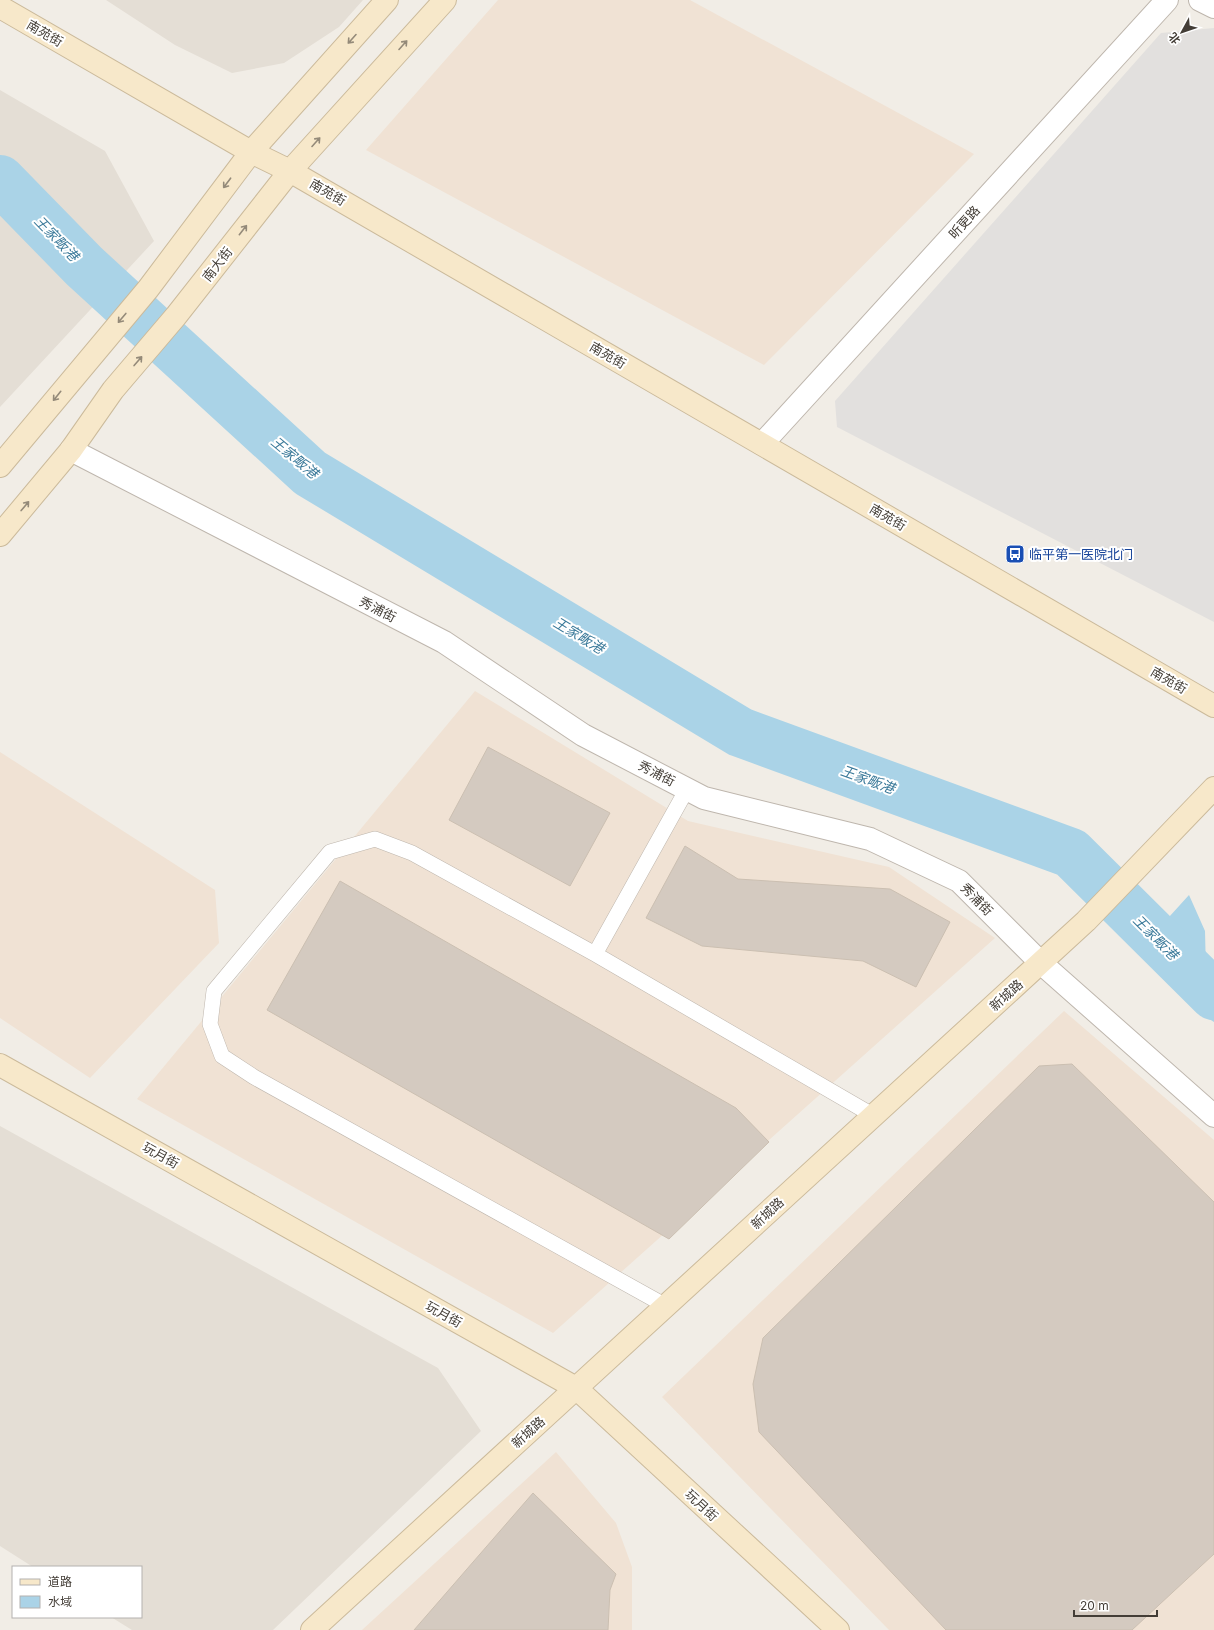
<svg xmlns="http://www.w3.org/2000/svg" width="1214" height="1630" viewBox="0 0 1214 1630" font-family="Inter,'Noto Sans SC',sans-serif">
<rect width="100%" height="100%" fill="#f1ede6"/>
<!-- residential -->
<path fill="#e4ded5" d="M106 0H363L339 27 284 63 232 73 175 45Z
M0 90 105 151 154 241 0 407Z
M0 1126 438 1368 481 1431 273 1630H132L111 1617H141V1567H33L0 1546Z"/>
<!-- commercial -->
<path fill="#f0e2d4" d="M498 0H690L974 154 764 365 366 150Z
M475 691 688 821 889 867 995 938 553 1333 137 1099Z
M0 752 215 890 219 943 90 1078 0 1018Z
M1064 1011 1214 1140V1630H889L662 1397Z
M556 1452 616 1523 632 1567V1630H362Z"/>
<!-- parking -->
<path fill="#e2e0de" d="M1214 28V622L837 427 835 401 1161 33Z"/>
<!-- water -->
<path fill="#aad3e7" d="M1189 895 1205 931 1206 972 1214 976V1022L1206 1017 1140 949Z"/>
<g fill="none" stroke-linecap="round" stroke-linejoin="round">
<!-- river -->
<path stroke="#aad3e7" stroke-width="50" d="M0 180 84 266 310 473 740 732 1071 853 1214 995"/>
</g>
<!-- building -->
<path fill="#d4cac0" stroke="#cbbfb1" d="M488 747 610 813 570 886 449 820Z
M685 846 738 879 890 889 950 922 916 987 863 961 702 946 646 918Z
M340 881 736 1108 769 1142 669 1239 267 1010Z
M1072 1064 1214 1202V1554L1132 1630H946L759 1432 753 1384 763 1338 1039 1066Z
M533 1493 616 1574 610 1590 608 1630H414Z"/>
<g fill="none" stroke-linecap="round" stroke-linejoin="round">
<!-- lane casing -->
<g stroke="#beb6ad" stroke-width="16">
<path id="lane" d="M595 954 687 789
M666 1306 254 1077 222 1056 210 1024 214 991 330 852 375 839 412 853 595 954 874 1116"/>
</g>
<!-- street casing -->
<g stroke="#beb6ad" stroke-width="24">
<path id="street" d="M1200 0 1214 7
M762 444 1167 0
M71 450 444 642 583 735 704 798 870 839 959 881 1041 963 1214 1116"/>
</g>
<!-- secondary casing -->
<g stroke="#cbba9b" stroke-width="24">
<path id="secondary" d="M0 7 251 152 290 171 1214 706
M0 466 148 289 251 152 387 0
M0 535 71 450 113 390 176 316 290 171 445 0
M0 1065 576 1388 838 1630
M312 1630 1086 921 1214 788"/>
</g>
<!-- lane -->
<use href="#lane" stroke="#fff" stroke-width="15"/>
<!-- street -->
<use href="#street" stroke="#fff" stroke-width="22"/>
<!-- secondary -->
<use href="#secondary" stroke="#f7e8ca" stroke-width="22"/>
</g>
<!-- one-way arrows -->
<defs><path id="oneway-shaft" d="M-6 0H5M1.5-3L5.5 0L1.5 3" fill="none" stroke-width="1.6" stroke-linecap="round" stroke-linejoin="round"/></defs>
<g stroke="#948a79">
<use href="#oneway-shaft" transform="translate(352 39) rotate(132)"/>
<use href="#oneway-shaft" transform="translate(403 45) rotate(-48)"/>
<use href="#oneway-shaft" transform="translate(316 142) rotate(-48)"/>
<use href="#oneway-shaft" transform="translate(227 183) rotate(127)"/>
<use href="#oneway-shaft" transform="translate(243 230) rotate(-52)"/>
<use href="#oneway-shaft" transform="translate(122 318) rotate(130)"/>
<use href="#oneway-shaft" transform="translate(138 361) rotate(-49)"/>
<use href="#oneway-shaft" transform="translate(57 396) rotate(129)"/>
<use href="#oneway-shaft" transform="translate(25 506) rotate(-50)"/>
</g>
<!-- icons -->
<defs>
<g id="bus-square" transform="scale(1)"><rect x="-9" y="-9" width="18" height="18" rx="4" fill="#1a4fb4" stroke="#fff"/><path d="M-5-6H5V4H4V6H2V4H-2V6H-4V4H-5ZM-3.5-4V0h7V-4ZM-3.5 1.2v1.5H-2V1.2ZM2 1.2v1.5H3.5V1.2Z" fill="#fff"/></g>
</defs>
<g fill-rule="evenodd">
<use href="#bus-square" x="1015" y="554"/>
</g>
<g text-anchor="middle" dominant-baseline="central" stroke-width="4" stroke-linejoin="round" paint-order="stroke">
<!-- street labels -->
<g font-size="13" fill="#433d36" stroke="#fff">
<text transform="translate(45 33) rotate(30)">南苑街</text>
<text transform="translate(328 192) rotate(30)">南苑街</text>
<text transform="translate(964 222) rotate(-48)">昕更路</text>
<text transform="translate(217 264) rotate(-52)">南大街</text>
<text transform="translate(608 355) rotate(30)">南苑街</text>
<text transform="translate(888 517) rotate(30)">南苑街</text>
<text transform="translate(378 609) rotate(27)">秀浦街</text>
<text transform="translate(1169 680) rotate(30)">南苑街</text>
<text transform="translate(657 773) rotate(27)">秀浦街</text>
<text transform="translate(977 899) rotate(45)">秀浦街</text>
<text transform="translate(1006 995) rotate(-42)">新城路</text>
<text transform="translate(161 1155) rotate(29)">玩月街</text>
<text transform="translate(767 1213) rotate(-43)">新城路</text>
<text transform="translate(444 1314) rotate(29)">玩月街</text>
<text transform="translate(528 1432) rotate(-42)">新城路</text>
<text transform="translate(702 1505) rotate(43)">玩月街</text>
</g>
<!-- transit labels -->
<g font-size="13" fill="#164399" stroke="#fff" text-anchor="start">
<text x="1029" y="554">临平第一医院北门</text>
</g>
<!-- water labels -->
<g font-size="14" font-style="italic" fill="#3b7a9a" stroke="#fff">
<text transform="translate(57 238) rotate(46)">王家畈港</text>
<text transform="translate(295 457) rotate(40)">王家畈港</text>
<text transform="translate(579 635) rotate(31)">王家畈港</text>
<text transform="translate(868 779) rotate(20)">王家畈港</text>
<text transform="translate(1156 937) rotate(45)">王家畈港</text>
</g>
</g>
<!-- legend -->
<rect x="12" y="1566" width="130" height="52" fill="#ffffff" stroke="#b4b1af"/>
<rect x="20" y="1579" width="20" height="6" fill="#f7e8ca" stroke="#b4b1af"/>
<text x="48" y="1586" font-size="12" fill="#433d36">道路</text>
<rect x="20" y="1596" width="20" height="12" fill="#aad3e7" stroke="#b4b1af"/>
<text x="48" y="1606" font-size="12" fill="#433d36">水域</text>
<!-- north arrow -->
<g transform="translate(1182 32) rotate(230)" stroke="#ffffff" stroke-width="3" paint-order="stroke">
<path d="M0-3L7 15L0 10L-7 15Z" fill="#433d36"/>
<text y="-6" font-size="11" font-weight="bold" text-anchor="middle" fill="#433d36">北</text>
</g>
<!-- scale -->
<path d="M1074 1610v6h83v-6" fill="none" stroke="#433d36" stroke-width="2"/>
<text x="1080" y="1610" font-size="12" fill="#433d36" stroke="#ffffff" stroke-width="3" paint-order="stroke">20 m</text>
</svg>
